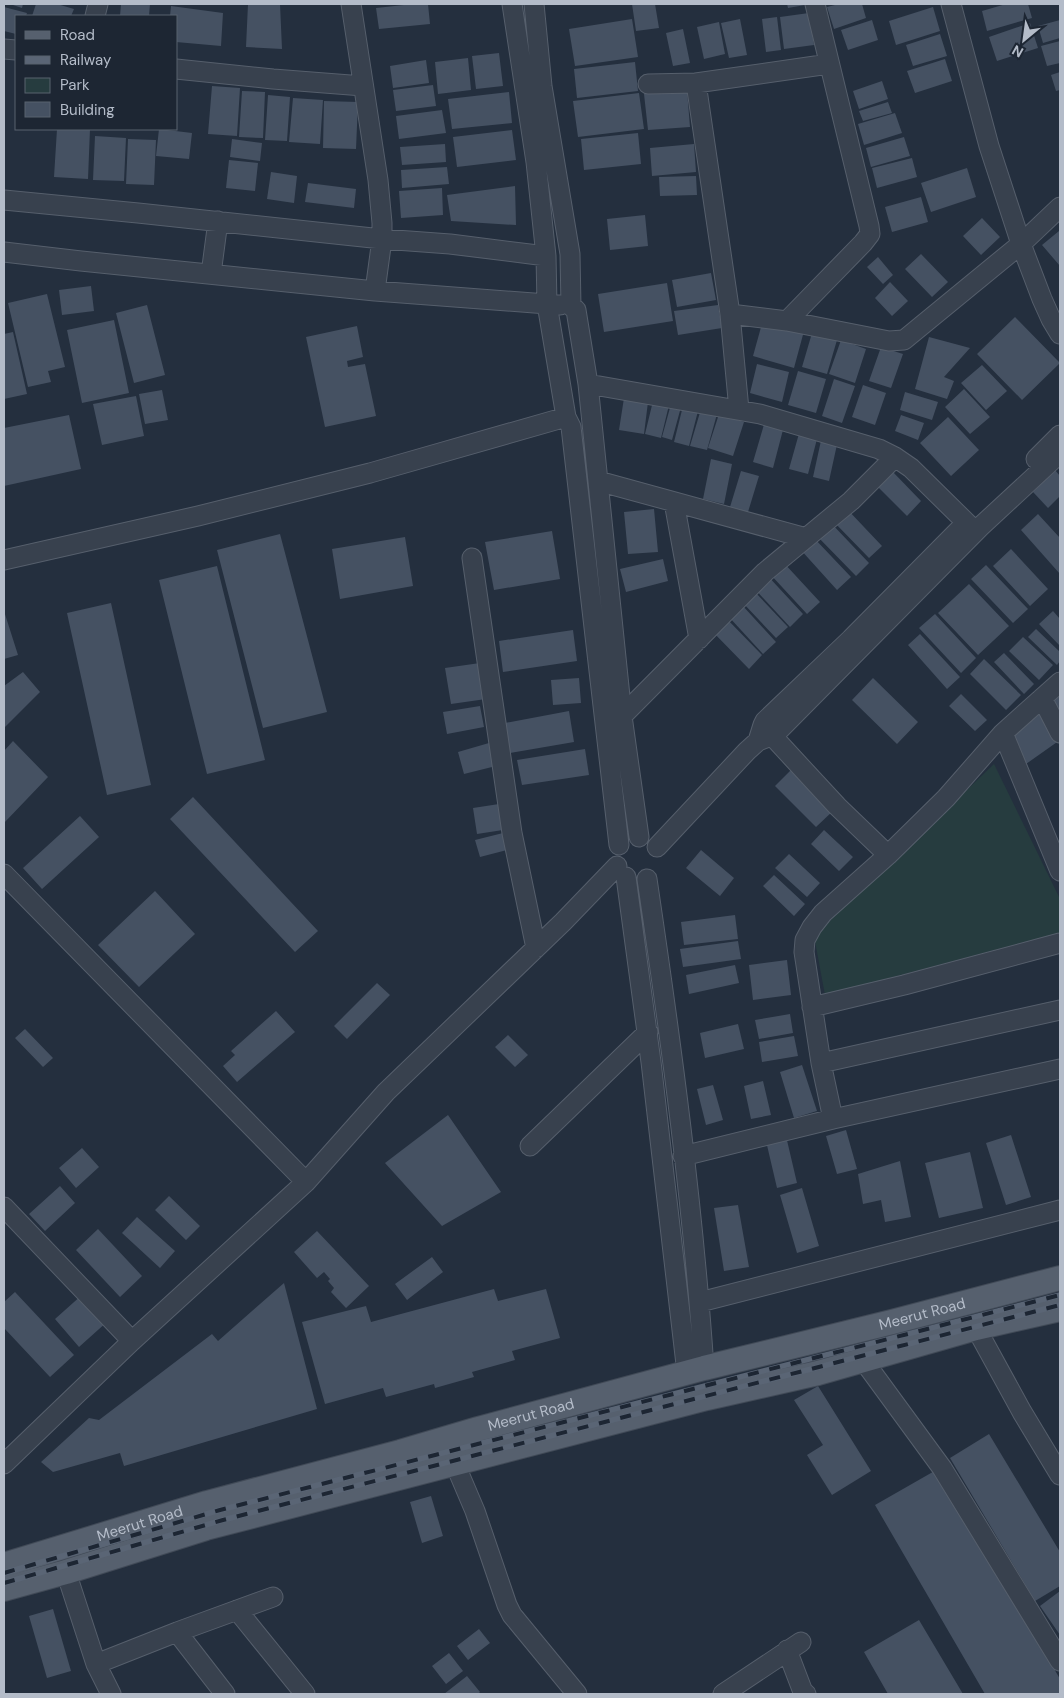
<svg xmlns="http://www.w3.org/2000/svg" width="1064" height="1698" viewBox="0 0 1064 1698" font-family="'DM Sans',sans-serif">
<rect width="100%" height="100%" fill="#242f3e"/>
<!-- green -->
<path fill="#263c3f" d="M994 764 1060 899V933L825 995 814 936Z"/>
<!-- building -->
<path fill="#455162" d="M10 4H23L22 8Z
M36 4H57L74 9 71 16H32Z
M121 4H150L149 16H120Z
M248 4H280L282 49 246 47Z
M413 4H428L430 24 379 29 376 8Z
M632 4H655L659 28 636 31Z
M787 4H805V5L788 8Z
M839 4H862L866 18 834 29 827 7Z
M1006 4H1028L1032 18 987 31 982 11Z
M171 6 223 13 221 46 176 42V16H170Z
M4 7 27 13 26 16H16V34L4 31Z
M933 7 940 31 896 45 889 21Z
M809 13 814 45 784 49 780 17Z
M777 17 781 50 766 52 762 19Z
M632 19 638 57 575 66 569 29Z
M740 19 747 55 729 58 721 23Z
M872 20 878 40 848 50 841 30Z
M1060 20V38L1043 43 1038 26Z
M719 22 725 54 704 59 697 27Z
M1030 23 1038 48 997 61 989 37Z
M683 29 690 63 673 66 666 33Z
M940 34 947 56 913 66 906 45Z
M1060 41V63L1047 66 1041 46Z
M499 53 503 86 476 89 472 56Z
M468 58 471 90 438 94 435 62Z
M945 59 952 81 915 93 907 71Z
M426 60 429 83 393 88 390 66Z
M635 62 638 91 577 98 574 69Z
M1060 72V90L1056 91 1051 75Z
M882 81 888 99 859 109 853 91Z
M433 85 436 106 396 111 393 90Z
M212 86 240 88 237 136 208 134Z
M687 90 690 127 648 130 644 94Z
M242 91 265 92 263 138 239 137Z
M509 92 512 123 452 129 448 99Z
M639 93 644 129 578 137 573 101Z
M268 95 290 97 287 141 265 140Z
M293 98 323 100 320 144 289 142Z
M324 101 358 102 356 149 323 148Z
M888 102 892 113 863 121 859 111Z
M442 110 446 133 399 139 396 116Z
M895 113 902 133 864 145 858 124Z
M57 129H90L88 179 54 177Z
M159 129 192 133 189 159 156 156Z
M512 130 516 160 457 167 453 137Z
M638 133 641 164 584 170 581 139Z
M95 136 126 138 124 181 93 180Z
M904 137 910 156 871 167 866 148Z
M128 139 156 140 154 185 126 184Z
M232 139 262 143 260 161 230 157Z
M445 144 446 162 402 165 400 147Z
M694 144 696 172 652 176 650 148Z
M912 158 917 177 877 188 872 168Z
M229 160 258 163 255 191 226 188Z
M447 167 449 184 402 188 401 170Z
M967 168 976 197 931 212 921 183Z
M271 172 297 176 294 203 267 199Z
M696 176 697 195 660 196 659 177Z
M308 183 356 189 354 208 305 202Z
M515 186 516 225 451 221 447 195Z
M442 188 443 215 401 218 399 191Z
M921 197 928 222 892 232 885 207Z
M645 215 648 246 610 250 607 219Z
M982 218 1000 237 981 255 963 236Z
M1059 231 1060 233V266L1042 245Z
M921 254 948 282 932 297 905 269Z
M878 257 893 275 883 284 867 267Z
M711 273 716 300 677 307 672 280Z
M890 282 908 301 892 316 875 298Z
M667 283 673 321 604 332 598 294Z
M91 286 94 311 62 315 59 290Z
M47 294 65 367 48 371 51 382 28 387 8 303Z
M147 305 165 375 134 383 116 313Z
M718 305 722 328 678 335 674 311Z
M1015 317 1060 363 1022 400 977 354Z
M114 320 129 393 82 403 67 330Z
M763 320 804 331 794 368 753 356Z
M357 326 363 357 347 361 348 367 365 364 376 416 325 427 306 337Z
M13 332 27 394 4 399V334Z
M812 333 837 340 827 374 802 367Z
M929 337 970 348 944 377 954 381 947 399 915 389Z
M841 340 866 349 855 383 829 374Z
M881 347 903 354 891 388 869 381Z
M757 364 789 372 782 402 750 393Z
M982 365 1007 391 986 410 961 383Z
M798 371 826 379 816 413 788 405Z
M834 379 855 386 842 423 822 416Z
M863 385 886 393 875 425 852 417Z
M964 389 990 417 970 434 945 407Z
M162 390 168 420 145 424 139 394Z
M905 392 938 402 932 420 900 410Z
M136 396 144 436 102 445 93 404Z
M624 398 648 402 644 434 619 430Z
M653 401 669 405 661 438 645 434Z
M671 404 681 407 672 440 662 437Z
M683 406 698 411 689 446 674 442Z
M701 409 717 414 707 450 690 446Z
M719 414 744 422 733 456 708 448Z
M69 415 81 469 4 486V428Z
M901 415 924 423 918 440 895 431Z
M948 417 979 450 951 476 920 443Z
M765 421 784 426 773 468 753 462Z
M800 430 818 435 808 474 789 469Z
M822 436 838 440 829 481 813 477Z
M711 459 732 464 724 504 703 499Z
M1055 470 1060 476V496L1048 508 1033 492Z
M741 471 759 476 748 512 730 507Z
M892 471 921 501 907 516 877 486Z
M846 508 882 546 869 558 833 521Z
M654 509 658 552 628 554 624 512Z
M1038 514 1060 538V574L1021 530Z
M830 522 869 563 856 576 816 535Z
M552 531 560 579 494 590 485 542Z
M280 534 327 712 263 728 217 550Z
M405 537 413 586 340 599 332 549Z
M813 537 851 577 837 590 800 549Z
M1011 549 1048 589 1030 606 993 566Z
M663 559 668 581 626 592 620 569Z
M783 562 820 602 807 614 770 574Z
M986 565 1028 609 1013 623 971 579Z
M217 566 265 760 207 774 159 580Z
M766 574 803 614 790 627 752 586Z
M969 584 1009 626 978 655 938 613Z
M755 592 788 627 776 638 743 603Z
M111 603 151 785 107 795 67 613Z
M742 605 776 642 763 654 729 617Z
M4 611 18 655 4 659Z
M1053 611 1060 619V646L1039 624Z
M935 614 976 658 961 673 919 628Z
M725 617 762 655 749 669 711 630Z
M1036 629 1060 652V661L1057 665 1028 637Z
M573 630 577 661 503 672 499 641Z
M920 634 960 677 947 689 908 645Z
M1023 637 1053 665 1039 680 1009 651Z
M1004 653 1034 684 1024 694 994 662Z
M984 659 1021 695 1006 710 970 674Z
M480 663 486 699 451 704 445 668Z
M23 672 40 692 4 728V686Z
M579 678 581 703 553 705 551 680Z
M873 678 918 722 897 744 852 700Z
M1060 689V714L1049 699Z
M961 694 987 720 975 731 949 706Z
M480 706 484 727 447 734 443 712Z
M1042 709 1060 740 1026 764 1010 736Z
M569 711 574 742 510 753 505 723Z
M13 741 48 777 4 823V751Z
M489 743 496 766 464 774 458 752Z
M585 749 589 775 522 785 517 760Z
M793 768 834 810 816 827 775 786Z
M193 797 318 931 295 952 170 819Z
M499 804 503 830 477 834 473 808Z
M80 816 99 837 42 889 23 868Z
M824 830 853 857 839 871 811 844Z
M503 833 507 850 480 857 475 840Z
M701 850 734 878 720 896 686 868Z
M789 854 820 883 807 897 775 868Z
M774 875 805 904 794 916 763 886Z
M155 891 195 934 139 987 98 945Z
M735 915 738 939 684 945 681 922Z
M738 941 741 959 683 967 680 949Z
M787 960 791 995 753 1000 749 965Z
M735 965 739 983 689 994 686 975Z
M377 983 390 995 347 1039 334 1026Z
M276 1011 295 1032 237 1082 223 1066 235 1055 231 1051Z
M790 1014 793 1033 759 1039 755 1020Z
M738 1024 744 1049 705 1058 700 1033Z
M25 1029 53 1058 43 1067 15 1038Z
M508 1035 528 1055 515 1067 495 1047Z
M794 1036 798 1056 762 1062 759 1042Z
M802 1065 817 1111 794 1118 780 1072Z
M763 1081 771 1115 751 1119 744 1086Z
M713 1085 723 1120 706 1125 697 1089Z
M448 1115 501 1192 442 1226 385 1163Z
M846 1130 857 1169 837 1174 826 1136Z
M1011 1135 1031 1197 1006 1205 986 1143Z
M786 1136 797 1183 777 1188 766 1141Z
M82 1148 99 1167 76 1188 59 1168Z
M970 1152 983 1208 939 1218 925 1163Z
M900 1161 911 1217 885 1222 881 1200 863 1204 858 1174Z
M60 1186 75 1203 45 1231 29 1214Z
M802 1188 819 1246 797 1253 780 1195Z
M169 1196 200 1226 186 1240 155 1210Z
M738 1205 749 1267 724 1271 714 1208Z
M137 1217 175 1251 160 1268 122 1233Z
M98 1229 142 1276 120 1297 76 1250Z
M317 1231 369 1286 346 1308 331 1292 334 1288 328 1281 330 1279 324 1272 317 1278 294 1252Z
M432 1257 443 1272 407 1300 395 1284Z
M284 1283 317 1409 124 1466 120 1453 53 1472 41 1462 89 1418 99 1420 212 1334 218 1341Z
M494 1289 498 1301 546 1289 560 1338 512 1351 515 1360 472 1372 474 1377 435 1388 434 1384 386 1397 383 1388 325 1404 302 1322 366 1306 371 1322Z
M15 1292 74 1355 50 1377 4 1328V1302Z
M83 1294 108 1321 79 1347 55 1319Z
M818 1386 871 1471 832 1495 807 1455 823 1445 794 1400Z
M989 1434 1060 1552V1586L1035 1601 950 1458Z
M938 1469 1060 1679V1694H985L875 1505Z
M431 1496 443 1536 422 1543 410 1502Z
M1060 1591V1635L1040 1606Z
M53 1609 71 1671 47 1678 29 1616Z
M919 1620 963 1694H888L864 1652Z
M479 1629 490 1643 468 1660 457 1646Z
M449 1653 463 1671 446 1684 432 1666Z
M467 1676 480 1692 478 1694H444Z"/>
<g fill="none" stroke-linecap="round" stroke-linejoin="round">
<!-- minor casing -->
<g stroke="#565f6c" stroke-width="21">
<path id="minor" d="M351 4 378 180 382 223V239L375 291
M512 4 536 162 546 256 547 304 566 417 571 427 619 845
M534 4 542 86 570 254 571 306 576 310 588 384 622 716 639 837
M951 4 989 146 1021 244 1042 299 1051 319 1060 334
M95 16 98 4
M4 49 16 50
M176 69 273 79 363 86
M696 83 730 314 739 410
M648 84 696 83 829 64
M4 200 138 213 382 239 450 244 546 256
M4 252 81 261 375 291 560 305
M211 274 218 221
M730 314 787 321 889 341 904 340 1021 244 1060 207
M787 321 863 243 870 234 869 226 815 4
M588 384 760 414 879 449 895 457 911 468 975 531
M1036 459 1060 435
M598 481 806 538
M674 502 699 639
M472 558 512 833 536 948
M4 560 198 516 370 473 566 417
M1042 698 1060 733
M622 716 765 572 851 501 895 457
M764 727 837 806 888 855
M1003 733 1060 871
M758 741 763 725 765 721 851 639 964 525
M657 847 747 751 758 741 771 736 778 731 980 527 1060 453
M4 874 306 1182
M626 877 651 1062 687 1373
M647 879C671 1041 693 1204 704 1368
M812 1007 904 985 1060 943
M821 1063 1060 1010
M833 1119 821 1063 804 952 805 940 812 927 823 913 888 855 946 798 1003 733 1060 682
M530 1146 648 1032
M683 1156 833 1119 1060 1069
M4 1207 132 1341
M700 1302 1060 1210
M976 1328 1022 1412 1060 1475
M863 1360 942 1468 1060 1661
M4 1464 132 1341 306 1182 386 1092 563 922 617 866
M455 1464 475 1511 507 1605 512 1615 577 1694
M66 1572 96 1664 111 1694
M237 1610 305 1694
M177 1632 225 1694
M787 1650 803 1692 806 1694
M96 1664 177 1632 273 1597
M723 1694 801 1642"/>
</g>
<!-- major casing -->
<g stroke="#414a57" stroke-width="26">
<g id="major">
<path id="s1" d="M4 1565 207 1503 400 1452 478 1429 704 1368 892 1322 1060 1278"/>
<path d="M4 1589 66 1572 206 1528 707 1398 818 1373 976 1328 1060 1309"/>
</g>
</g>
<!-- minor -->
<use href="#minor" stroke="#38414e" stroke-width="19"/>
<!-- major -->
<use href="#major" stroke="#56606e" stroke-width="24"/>
<!-- rail casing -->
<g stroke="#5a6575" stroke-width="5.5">
<path id="rail" d="M4 1573 220 1510 1060 1295
M4 1583 223 1520 1060 1305"/>
</g>
<!-- rail -->
<use href="#rail" stroke="#1d2633" stroke-width="4" stroke-dasharray="11" stroke-linecap="butt"/>
</g>
<g text-anchor="middle" dominant-baseline="central" stroke-width="4.5" stroke-linejoin="round" paint-order="stroke">
<!-- street labels -->
<g font-size="15" fill="#b4bcc9" stroke="#1d2633">
<text stroke="none"><textPath href="#s1" startOffset="952">Meerut Road</textPath></text>
<text stroke="none"><textPath href="#s1" startOffset="548">Meerut Road</textPath></text>
<text stroke="none"><textPath href="#s1" startOffset="142">Meerut Road</textPath></text>
</g>
</g>
<!-- border -->
<rect width="1064" height="1698" fill="none" stroke="#b4bcc9" stroke-width="10"/>
<!-- legend -->
<rect x="15" y="15" width="162" height="115" fill="#1d2633" stroke="#59626f"/>
<rect x="25" y="31" width="25" height="8" fill="#56606e" stroke="#59626f"/>
<text x="60" y="40" font-size="15" fill="#b4bcc9">Road</text>
<rect x="25" y="56" width="25" height="8" fill="#5a6575" stroke="#59626f"/>
<text x="60" y="65" font-size="15" fill="#b4bcc9">Railway</text>
<rect x="25" y="78" width="25" height="15" fill="#263c3f" stroke="#59626f"/>
<text x="60" y="90" font-size="15" fill="#b4bcc9">Park</text>
<rect x="25" y="102" width="25" height="15" fill="#455162" stroke="#59626f"/>
<text x="60" y="115" font-size="15" fill="#b4bcc9">Building</text>
<!-- north arrow -->
<g transform="translate(1024 40) rotate(209)" stroke="#1d2633" stroke-width="4" paint-order="stroke">
<path d="M0-4L9 19L0 12L-9 19Z" fill="#b4bcc9"/>
<text y="-8" font-size="14" font-weight="bold" text-anchor="middle" fill="#b4bcc9">N</text>
</g>
</svg>
